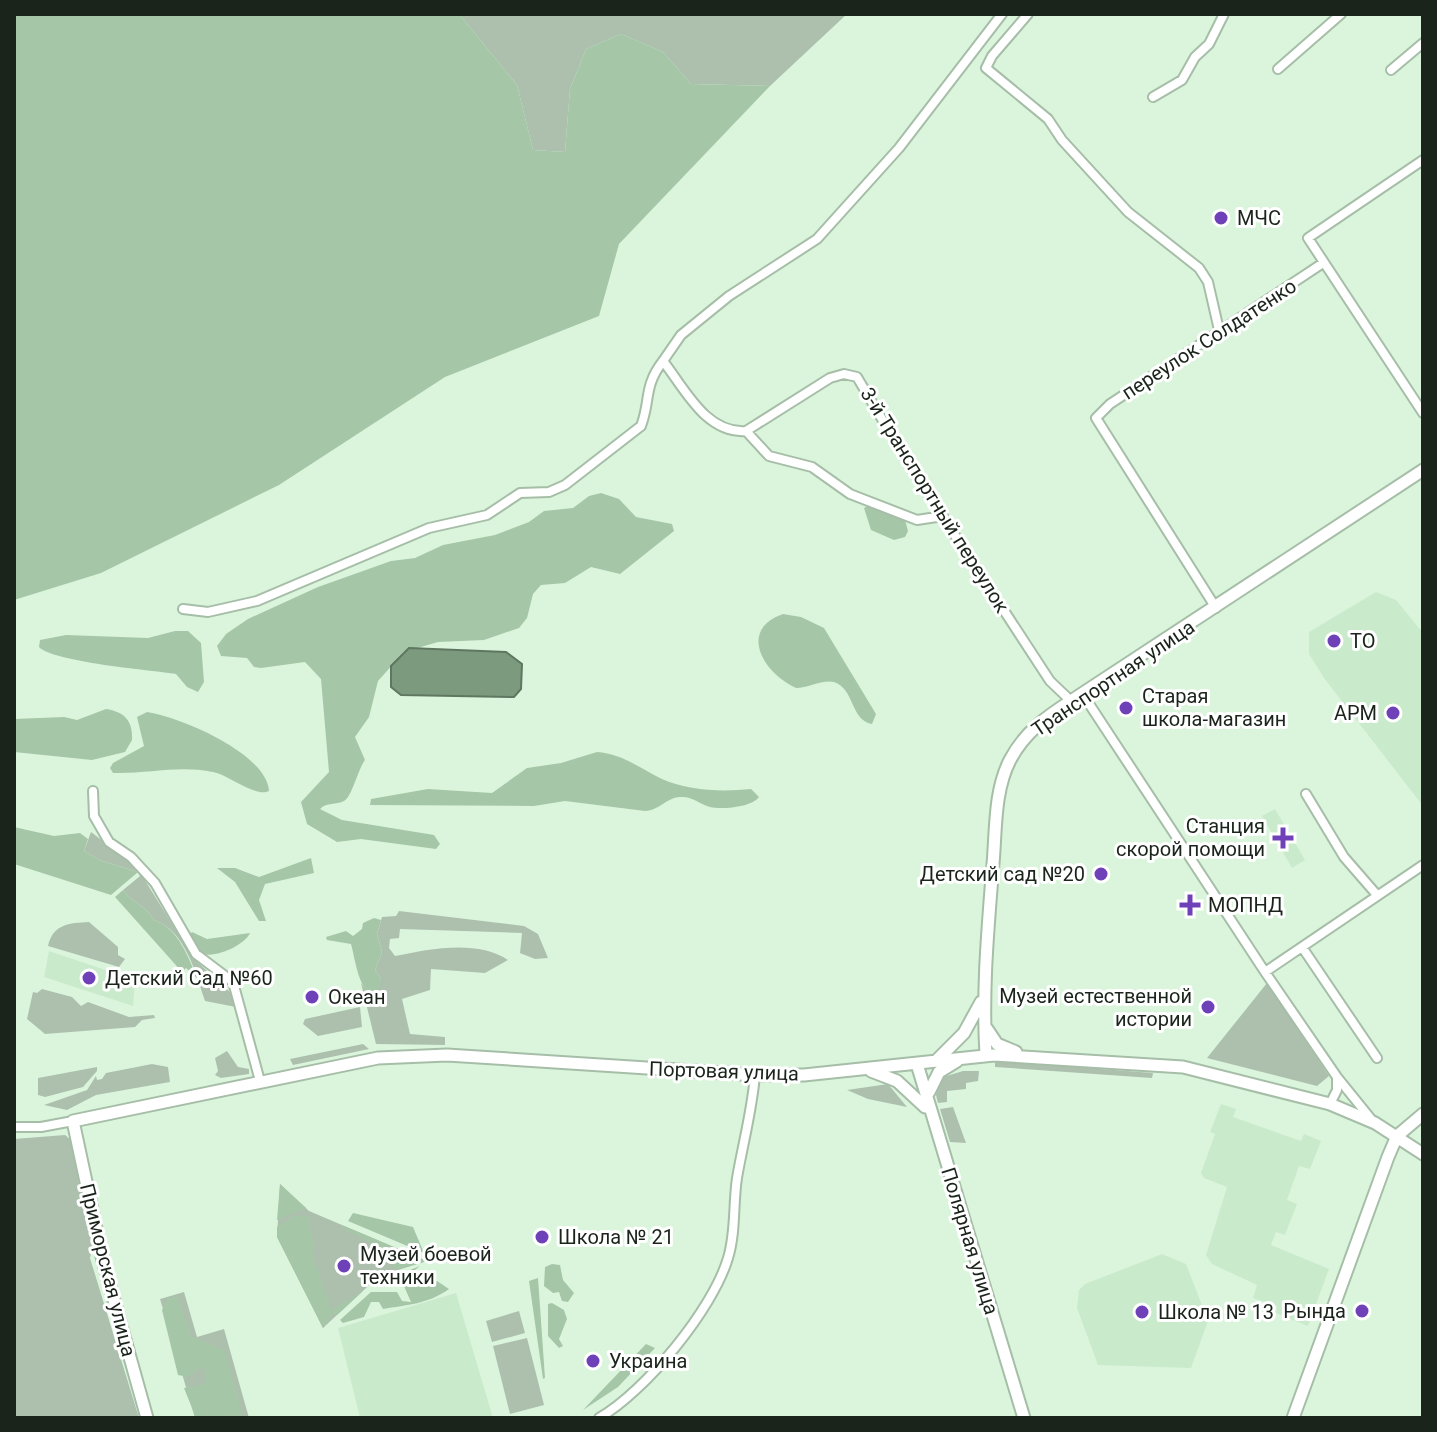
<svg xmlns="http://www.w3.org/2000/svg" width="1437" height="1432" viewBox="0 0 1437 1432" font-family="Roboto,sans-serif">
<rect width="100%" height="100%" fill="#dbf5dd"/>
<!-- built -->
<path fill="#caeacc" d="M1376 592 1396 600 1423 633V806L1324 678 1309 654V632Z
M1275 809 1305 860 1292 868 1262 816Z
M49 951 135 980 133 1006 44 977Z
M1221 1104 1236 1109 1233 1117 1301 1141 1304 1134 1321 1141 1310 1169 1299 1166 1287 1200 1297 1204 1285 1235 1276 1232 1271 1245 1329 1269 1308 1326 1276 1313 1277 1306 1253 1298 1257 1285 1212 1264 1206 1255 1227 1187 1204 1178 1201 1173 1215 1134 1210 1132Z
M1162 1254 1186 1264 1208 1321 1191 1368 1098 1365 1077 1308 1079 1290 1085 1284Z
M456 1293 493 1418H360L338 1328Z"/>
<!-- green -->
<path fill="#adc0ae" d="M459 14H847L770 86 691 84 663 52 621 34 586 49 570 89 565 152 533 150 517 85Z
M91 832 136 866 194 959 230 992 236 1007 205 1001C196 974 185 930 154 920 146 906 133 903 123 890L140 876 138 872 99 860 84 851Z
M399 911 524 926 538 934 548 958 535 959 520 953 522 933 400 929 399 938 390 939 389 948 395 956C428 949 478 939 508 960L485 973 431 969 430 990 402 999 410 1034 445 1037V1045L376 1044 361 983 372 997 381 979 375 970 382 952 377 934 382 917 396 916Z
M89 922 118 947V955L125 959 119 967 48 946C53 924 69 923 89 922Z
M1267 983 1329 1076 1317 1086 1207 1058Z
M42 989 72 997 81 1006 88 1002 129 1017 154 1015 155 1018 142 1020 135 1027 45 1034 27 1019 33 992 37 993Z
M360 1007 362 1027 318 1036 303 1024 305 1019Z
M363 1044 369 1049 293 1065 290 1059Z
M227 1051 238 1067 249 1069V1074L221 1078 215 1075 218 1071 215 1058Z
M995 1061 1153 1073 1152 1078 995 1067Z
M152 1064 168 1067 170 1082 96 1095 67 1110 44 1105 87 1090 96 1076 97 1080 102 1079 106 1073Z
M97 1067V1071L83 1087 45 1097 38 1095V1078Z
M963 1071H979L978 1081 966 1083V1089L947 1091V1102L938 1103 936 1095 940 1078Z
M888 1084 907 1107 868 1099 847 1090Z
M953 1107 966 1143 950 1142 940 1109Z
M65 1135 72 1141 94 1241 90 1258 139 1418H14V1139Z
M280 1184 309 1211 427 1261 379 1276 323 1328 277 1237Z
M184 1292 197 1337 224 1329 249 1418H195L160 1299Z
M519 1311 525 1333 492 1342 486 1321Z
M527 1338 544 1405 510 1414 493 1346Z"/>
<!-- forest -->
<path fill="#a6c6a8" d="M14 14H459L517 85 533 150 565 152 570 89 586 49 621 34 663 52 691 84 770 86 619 244 599 316 445 377 279 485 101 573 14 600Z
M601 493 619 499 636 517 672 524 674 531 620 574 591 567 565 583 541 585 533 594 527 618 519 628 484 640 438 642 404 652 378 681 369 717 355 737 365 760C358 769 352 797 344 801 336 805 327 802 320 809L342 820 434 835 440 844 436 849 361 839 337 842 307 824 301 802 329 772 321 679 305 662 261 668 254 667 247 658 221 656 217 646 226 634 248 619 318 587 391 561 415 558 443 545 495 535 529 522 544 511 573 508 589 496Z
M870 505 905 520 908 531 905 537 894 540 871 530 864 508Z
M783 614 801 617 824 628 876 714 872 724C850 720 855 689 834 682 823 679 808 688 796 688 764 674 737 630 783 614Z
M175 631H188L201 643 204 682 198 692 187 687 176 674C150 670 53 662 39 647L40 640 66 635 148 638Z
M106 709C125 712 133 721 132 740L125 752 92 760 14 752V719L64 717 77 720Z
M147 712C181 717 267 754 269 791 256 798 229 775 213 772 178 765 148 774 113 773L110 768 113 763 144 746 137 717Z
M597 752C623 754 639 768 662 779 689 791 722 792 751 789L759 797C752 807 722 810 710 807 699 804 693 796 680 797 666 798 660 810 645 811L565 801 534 806 370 805 371 799 428 789 492 793 527 768 561 763Z
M14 827 54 836 80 833 88 839 84 851 99 860 138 872 111 895 14 864Z
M311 858 314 873 265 884 259 900 266 921H259L235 882 217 868H235L259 877Z
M123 890C133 903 146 906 154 920 179 928 188 958 198 979L186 968 182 972 115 897Z
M374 918 381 920 377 934 382 952 375 970 381 979 378 999C358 992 356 962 351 944L327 940 326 937 346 931 353 936 362 929 363 923Z
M192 932 207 939 250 933C245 945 212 961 199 952 195 949 191 941 188 936Z
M280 1184 306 1208 277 1220Z
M353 1213 413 1227 424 1253 348 1221Z
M294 1216H308L314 1248 312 1255 331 1310 363 1291 337 1315 332 1314 323 1328 277 1237V1227Z
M344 1226 427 1261 395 1270 392 1260 379 1257V1247L343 1229Z
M552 1264 560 1265 563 1280 574 1293 568 1302 562 1301 559 1292 553 1293 544 1286 545 1267Z
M420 1266 406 1277 410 1285 437 1281 449 1289C428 1304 407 1305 383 1309L379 1302H371L364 1317 343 1323 340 1320 371 1292H397L402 1301 411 1302 403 1284 383 1281Z
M538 1278 545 1378 543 1379 529 1281Z
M177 1296 191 1336 225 1351 242 1415 196 1418 184 1388 205 1384 206 1371 201 1367 188 1377 178 1375 162 1310 169 1298Z
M552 1303 564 1310 567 1319 559 1339 563 1346 559 1348 548 1336V1304Z
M646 1344 655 1348 618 1387 583 1410Z"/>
<!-- water -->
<path fill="#7c9a7e" stroke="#5f7760" stroke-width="2" d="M409 648 506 652 522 664 521 689 514 697 401 695 391 687V666Z"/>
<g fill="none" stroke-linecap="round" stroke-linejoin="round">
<!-- street casing -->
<g stroke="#a6bea7" stroke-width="12">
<path id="street" d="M1002 14 899 148 817 239 729 296 681 335 663 361C685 389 706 434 746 431L830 378 844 374 857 377 911 468 1050 681 1071 701
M1028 14 992 56 986 68 1048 119 1062 140 1128 212 1199 268 1208 282 1219 330
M1278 69 1341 14
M1391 70 1423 43
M1153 97 1182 80 1195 57 1209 44 1224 14
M1423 160 1308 238 1423 413
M746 431 769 456 812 467 850 494 917 520 943 516
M1216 608 1096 418 1110 404 1323 263
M183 609 208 612 257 601 429 528 487 515 520 493 549 492 565 485 641 426C651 400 643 387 663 361
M1082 693 1265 972 1337 1077 1371 1119
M93 791 94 816 109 842 131 857 155 883 196 954 233 982 260 1081
M1306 794 1344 857 1377 895
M1302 947 1377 1058
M1265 972 1423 865
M1330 1104 1337 1090V1078
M14 1127H41L73 1121
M599 1418C645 1392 713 1309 728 1258 736 1232 733 1204 737 1178 743 1143 752 1111 755 1075"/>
</g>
<!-- secondary casing -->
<g stroke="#a6bea7" stroke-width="15">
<path id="secondary" d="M987 1029 997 1044 1016 1052
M986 1055C982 990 988 928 993 864 996 830 994 791 1010 760 1024 733 1046 717 1071 701L1423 470
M936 1061 964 1033 981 1002
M917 1064 1024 1418
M871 1071 897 1081 925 1107
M929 1092 939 1072 957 1061
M147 1418 103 1261 73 1121 378 1058 447 1055 755 1075H804L994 1055 1183 1067 1330 1104 1375 1123 1423 1154
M1293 1418 1388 1157 1397 1136 1423 1114"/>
</g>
<!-- street -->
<use href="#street" stroke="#fff" stroke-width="8"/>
<!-- secondary -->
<use href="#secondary" stroke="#fff" stroke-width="11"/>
</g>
<!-- markers -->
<g fill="#6e41b9" stroke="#fff" stroke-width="3">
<circle cx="1221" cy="218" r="8"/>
<circle cx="1334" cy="641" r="8"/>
<circle cx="1126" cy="708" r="8"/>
<circle cx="1393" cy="713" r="8"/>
<path d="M1279 826h8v8h8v8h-8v8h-8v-8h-8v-8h8z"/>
<circle cx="1101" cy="874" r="8"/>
<path d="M1186 893h8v8h8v8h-8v8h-8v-8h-8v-8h8z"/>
<circle cx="89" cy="978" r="8"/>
<circle cx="312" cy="997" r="8"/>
<circle cx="1208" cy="1007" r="8"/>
<circle cx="542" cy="1237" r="8"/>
<circle cx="344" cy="1266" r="8"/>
<circle cx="1362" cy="1311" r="8"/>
<circle cx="1142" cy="1312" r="8"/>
<circle cx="593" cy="1361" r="8"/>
</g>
<g text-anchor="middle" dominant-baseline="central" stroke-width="6" stroke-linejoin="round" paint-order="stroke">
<!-- poi labels -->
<g font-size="20" fill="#1a241b" stroke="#fff" text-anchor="start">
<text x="1237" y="218">МЧС</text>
<text x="1350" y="641">ТО</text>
<text x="1142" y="696">Старая<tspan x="1142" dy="23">школа-магазин</tspan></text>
<text x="1377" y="713" text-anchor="end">АРМ</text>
<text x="1265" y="826" text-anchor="end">Станция<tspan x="1265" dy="23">скорой помощи</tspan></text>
<text x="1085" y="874" text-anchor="end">Детский сад №20</text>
<text x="1208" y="905">МОПНД</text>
<text x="105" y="978">Детский Сад №60</text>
<text x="1192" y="996" text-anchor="end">Музей естественной<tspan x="1192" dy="23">истории</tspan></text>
<text x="328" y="997">Океан</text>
<text x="558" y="1237">Школа № 21</text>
<text x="360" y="1254">Музей боевой<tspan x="360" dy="23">техники</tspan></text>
<text x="1346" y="1311" text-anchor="end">Рында</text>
<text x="1158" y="1312">Школа № 13</text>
<text x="609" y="1361">Украина</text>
</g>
<!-- street labels -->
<g font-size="20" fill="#1a241b" stroke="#fff">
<text transform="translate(1209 339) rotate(-33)">переулок Солдатенко</text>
<text transform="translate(935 500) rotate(58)">3-й Транспортный переулок</text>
<text transform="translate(1113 678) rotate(-34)">Транспортная улица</text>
<text transform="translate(724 1071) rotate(2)">Портовая улица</text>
<text transform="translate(970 1241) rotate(73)">Полярная улица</text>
<text transform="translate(108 1270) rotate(76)">Приморская улица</text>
</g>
</g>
<!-- border -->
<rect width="1437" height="1432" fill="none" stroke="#1a241b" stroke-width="32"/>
</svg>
